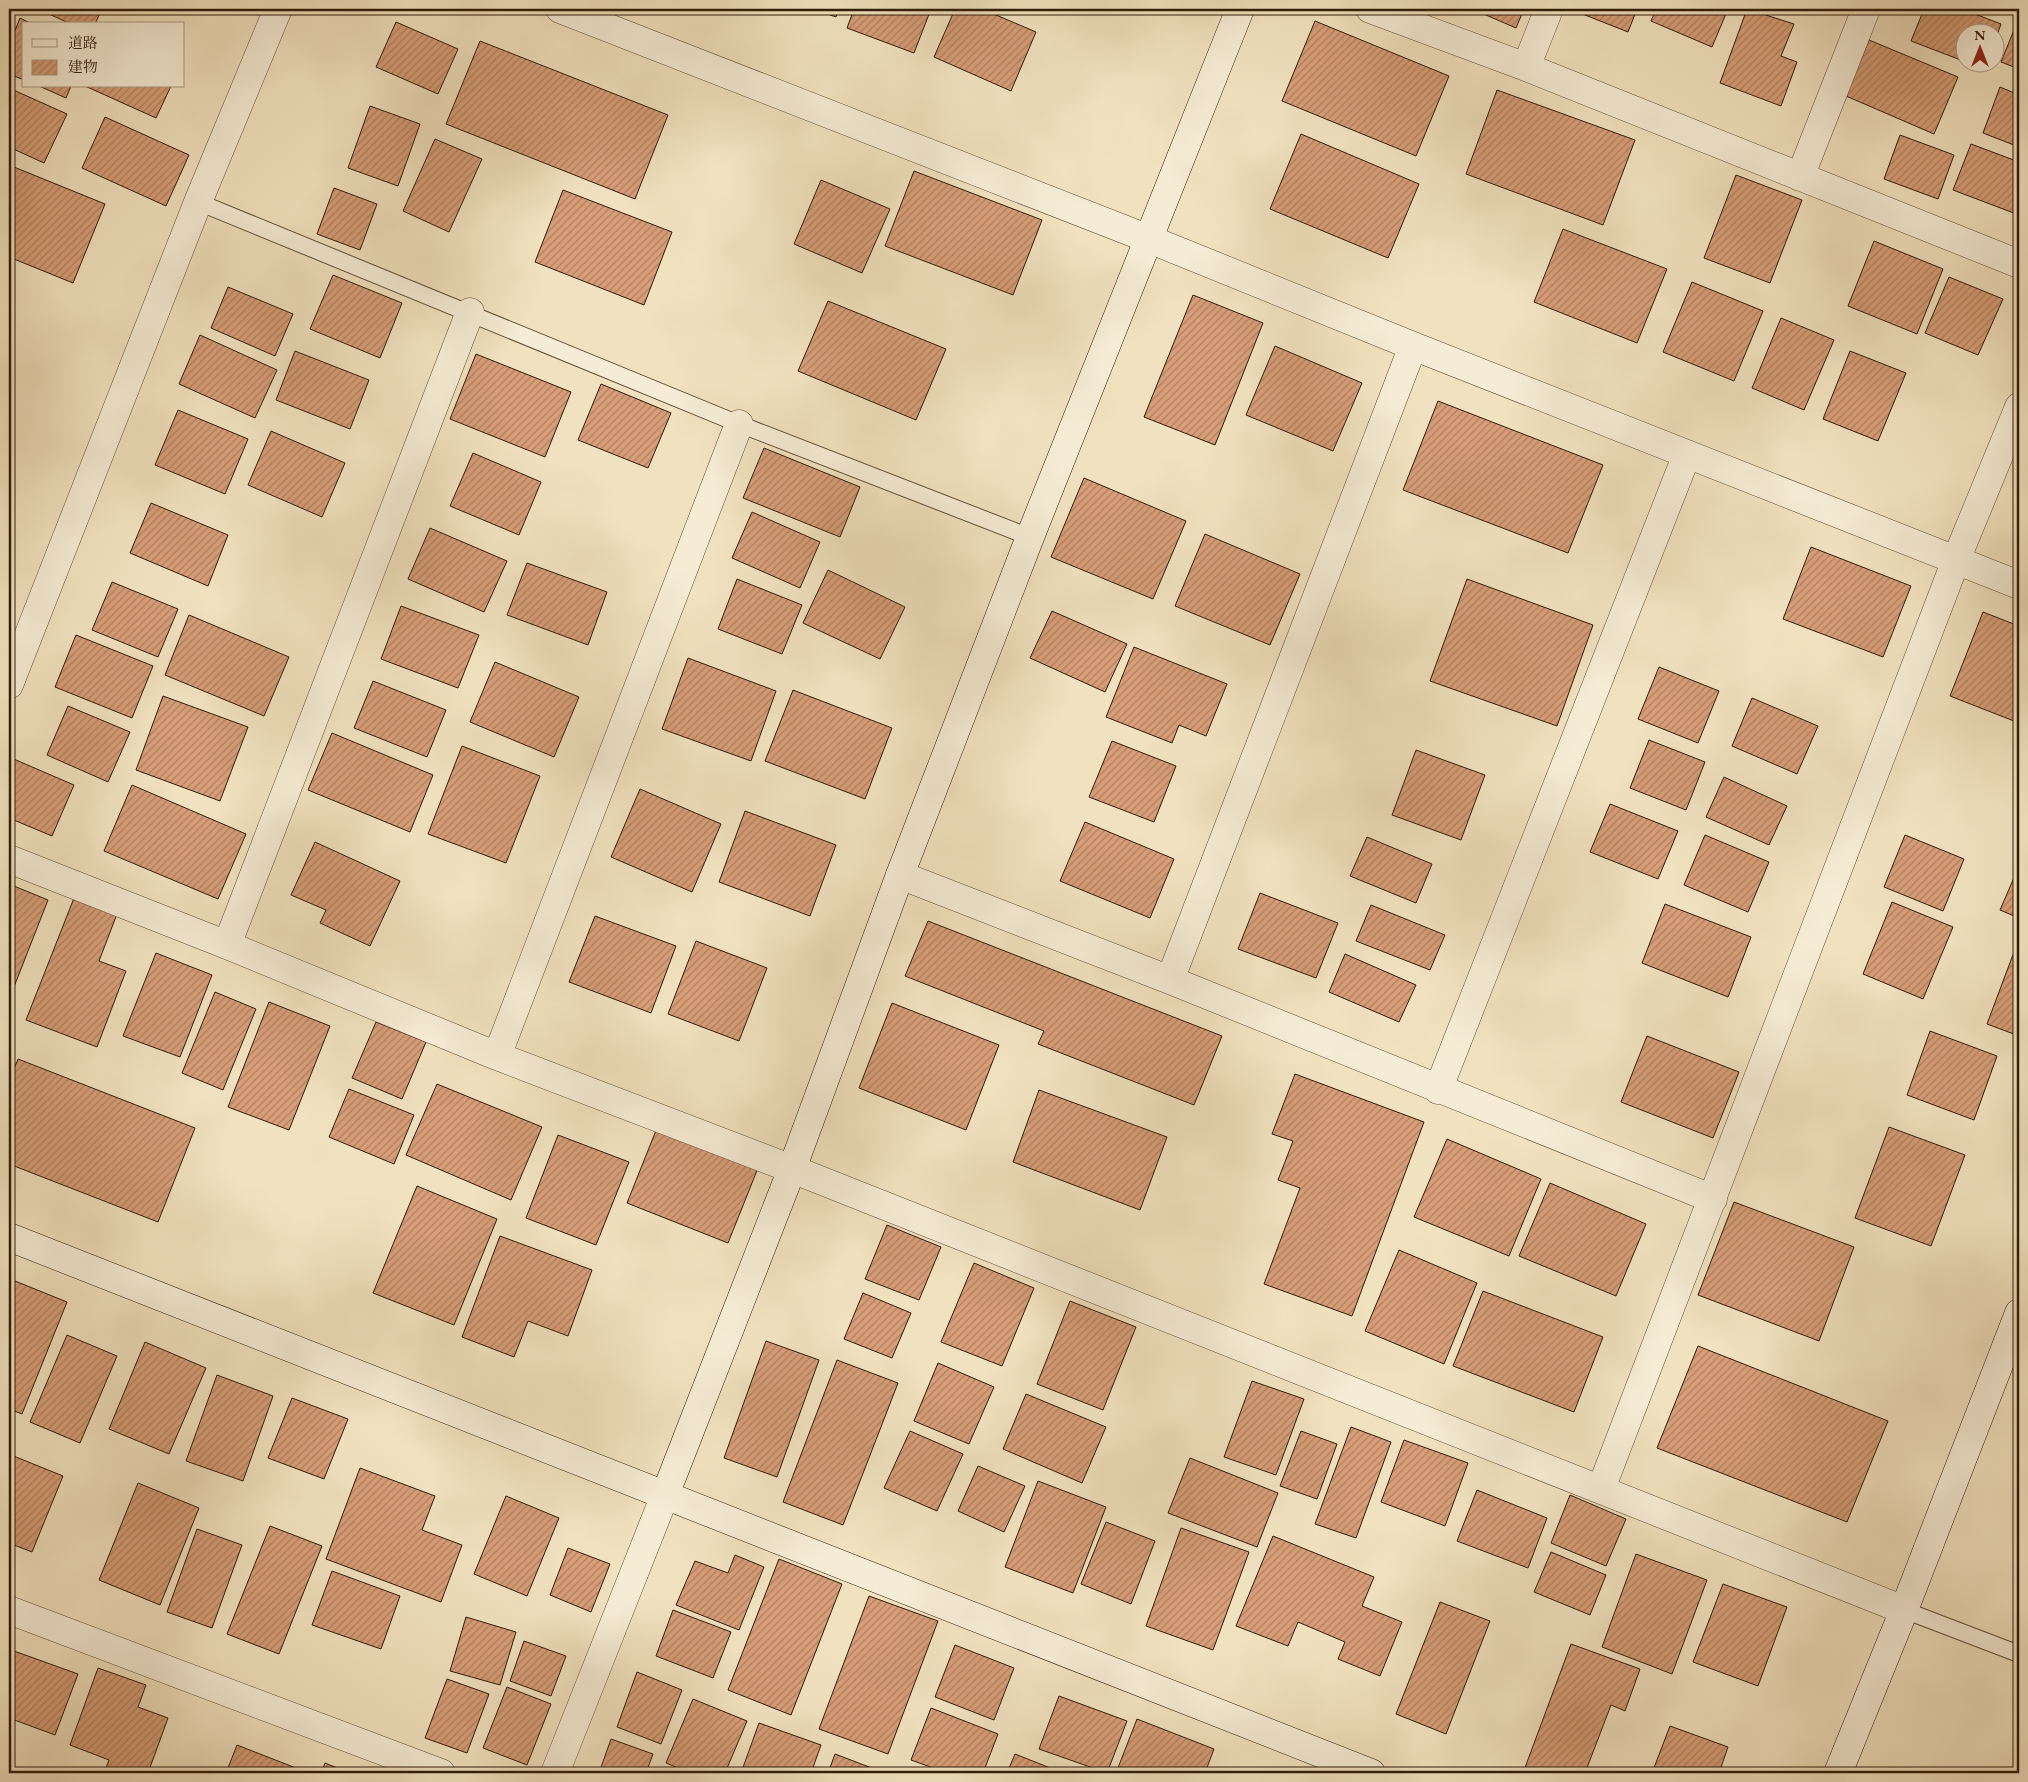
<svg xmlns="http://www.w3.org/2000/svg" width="2028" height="1782" viewBox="0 0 2028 1782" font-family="'EB Garamond','Noto Serif JP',serif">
<defs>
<pattern id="building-hatch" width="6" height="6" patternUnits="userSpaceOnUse" patternTransform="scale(1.25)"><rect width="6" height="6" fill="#d79e78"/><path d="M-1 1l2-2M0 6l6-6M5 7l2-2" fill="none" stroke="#af8061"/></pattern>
</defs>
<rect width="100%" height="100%" fill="#f1e2bf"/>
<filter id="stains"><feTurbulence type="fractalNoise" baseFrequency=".004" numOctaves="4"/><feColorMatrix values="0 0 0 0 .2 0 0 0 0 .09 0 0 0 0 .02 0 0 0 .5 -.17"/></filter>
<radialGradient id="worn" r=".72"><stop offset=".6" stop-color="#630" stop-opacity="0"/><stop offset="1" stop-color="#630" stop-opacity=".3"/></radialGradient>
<!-- building -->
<path fill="url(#building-hatch)" stroke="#301c0a" d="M38 9H102L95 24H71Z
M813 9H839L836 17Z
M854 9H931L914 53 847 28Z
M955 9H982L1036 32 1011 91 934 57Z
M1472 9H1524L1516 28Z
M1570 9H1637L1628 32Z
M1656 9H1728L1712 47 1651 21Z
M1747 9 1794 24 1781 56 1797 62 1781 106 1720 83Z
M1924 9H1962L2001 24 1996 38V32H1966V62L1911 41Z
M20 18 32 24H24V80L9 74V45Z
M1315 21 1449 76 1416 156 1282 101Z
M396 22 458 49 438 94 376 67Z
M2016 25 2019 26V69L2001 62Z
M1869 40 1958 77 1934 134 1846 96Z
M480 41 668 115 635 199 446 124Z
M1968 62H1986L1983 69Z
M39 86H71L66 98Z
M85 86H171L156 118Z
M2000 87 2019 95V147L1983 133Z
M9 88 67 114 44 163 9 147Z
M1497 90 1635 140 1603 225 1466 174Z
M370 106 420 124 398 186 348 168Z
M105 117 189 155 166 206 82 168Z
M1301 134 1419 184 1388 258 1270 209Z
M1900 135 1954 155 1938 199 1884 179Z
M435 139 482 159 449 232 403 211Z
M1971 144 2019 162V215L1953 190Z
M9 165 105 204 73 283 9 257Z
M914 171 1042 220 1013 295 885 246Z
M1736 175 1802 200 1770 283 1704 258Z
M821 180 890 209 862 273 794 244Z
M334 188 377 204 360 250 317 234Z
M563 190 672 232 644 305 535 262Z
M1563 229 1667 269 1637 343 1534 302Z
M1874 241 1943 269 1917 334 1848 306Z
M333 275 402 303 380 358 310 329Z
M1949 277 2003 299 1978 355 1925 333Z
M1692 282 1763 311 1734 381 1663 352Z
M228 287 293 314 275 356 211 328Z
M1193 295 1263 323 1215 445 1144 417Z
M828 301 946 349 916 420 798 371Z
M1781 318 1834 340 1804 410 1752 388Z
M200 335 277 370 255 418 179 384Z
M1275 346 1362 383 1333 451 1246 415Z
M295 351 369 380 350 429 276 400Z
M1850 351 1906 373 1878 441 1823 419Z
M476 354 571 392 545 457 450 419Z
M601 384 671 413 648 468 578 440Z
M1438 401 1603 465 1568 553 1403 490Z
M178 410 248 439 225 494 155 465Z
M271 431 345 463 322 517 248 485Z
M764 448 860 487 840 537 743 498Z
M473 453 541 482 519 535 450 506Z
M1084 478 1186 521 1153 599 1051 557Z
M151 503 228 535 208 586 130 553Z
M752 512 820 542 800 588 732 558Z
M430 528 507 561 484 612 408 579Z
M1205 534 1300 574 1270 645 1175 606Z
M1811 547 1911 586 1883 657 1783 619Z
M527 563 607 592 588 645 507 615Z
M828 570 905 607 880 659 803 623Z
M737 579 802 605 782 654 718 629Z
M1467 579 1593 625 1557 726 1430 681Z
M112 582 178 609 158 657 92 630Z
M401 606 479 635 458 688 381 659Z
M1052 611 1127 644 1105 692 1030 658Z
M1983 612 2019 626V723L1950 696Z
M189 615 289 657 264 716 165 675Z
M76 635 153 666 132 718 55 687Z
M1134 647 1227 684 1206 736 1179 725 1172 743 1106 717Z
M688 658 776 691 751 761 662 729Z
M495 662 579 697 554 757 470 722Z
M1659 667 1719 691 1698 743 1638 719Z
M373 681 446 710 427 757 354 728Z
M793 690 892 728 865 799 765 761Z
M163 696 248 727 220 801 136 770Z
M1752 698 1818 726 1797 774 1732 746Z
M68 706 130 732 108 782 47 755Z
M332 733 433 775 410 832 308 790Z
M1649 740 1705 762 1686 810 1630 788Z
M1112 741 1176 766 1154 822 1089 797Z
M462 746 540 776 506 863 428 834Z
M1416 750 1485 775 1461 840 1392 815Z
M9 757 74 785 52 836 9 818Z
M1724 777 1787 806 1769 845 1706 817Z
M132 785 246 834 218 899 104 851Z
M640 789 721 824 692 892 611 857Z
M1610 804 1678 831 1658 879 1590 852Z
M745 811 836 845 810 916 719 882Z
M1085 822 1174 859 1150 918 1060 881Z
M1705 835 1769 862 1748 912 1684 885Z
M1905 835 1964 859 1943 911 1884 887Z
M1367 837 1432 864 1416 903 1350 876Z
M315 842 400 881 370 946 320 923 326 910 291 895Z
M2019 866V918L2000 910Z
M9 884 48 900 10 997 9 996Z
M1260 893 1338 923 1316 978 1238 949Z
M74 898 117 914 99 961 126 971 97 1047 26 1020Z
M1892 902 1953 927 1923 999 1863 974Z
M1665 904 1751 937 1728 997 1642 963Z
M1371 905 1445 935 1430 970 1356 941Z
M595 916 676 946 651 1013 569 982Z
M928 921 1222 1036 1194 1105 1038 1044 1044 1031 905 976Z
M696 941 767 968 739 1041 668 1014Z
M2017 944H2019V1036L1987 1024Z
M156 953 212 975 180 1057 123 1036Z
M1345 954 1416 985 1399 1022 1329 992Z
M215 992 256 1009 223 1090 182 1073Z
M269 1002 330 1026 289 1130 228 1107Z
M892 1003 999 1045 966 1130 859 1088Z
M376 1022 426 1042 402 1099 352 1078Z
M1930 1031 1997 1056 1974 1120 1907 1095Z
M1647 1036 1739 1072 1713 1138 1621 1102Z
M18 1059 195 1128 158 1222 9 1164V1081Z
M1295 1074 1424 1122 1352 1316 1264 1284 1300 1188 1278 1180 1293 1141 1272 1134Z
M437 1084 542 1127 511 1200 406 1155Z
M349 1089 414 1115 394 1164 329 1137Z
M1039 1090 1167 1137 1140 1210 1013 1162Z
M1889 1127 1965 1155 1931 1246 1855 1218Z
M657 1128 758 1168 728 1243 627 1203Z
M558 1135 629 1162 596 1245 526 1218Z
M1447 1139 1541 1179 1509 1256 1414 1217Z
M1550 1183 1646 1224 1616 1296 1519 1256Z
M417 1186 497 1219 454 1325 373 1293Z
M1734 1202 1854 1247 1819 1341 1698 1295Z
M887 1225 941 1247 919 1300 865 1279Z
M500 1236 592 1270 568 1336 528 1321 514 1357 462 1337Z
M1399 1250 1477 1283 1444 1364 1365 1331Z
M974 1263 1034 1288 1002 1366 941 1342Z
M10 1279 67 1302 22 1414 9 1409Z
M1483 1291 1603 1337 1574 1412 1453 1366Z
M863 1293 911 1313 892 1358 844 1339Z
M1070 1301 1136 1327 1103 1410 1037 1384Z
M67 1335 117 1356 80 1443 30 1422Z
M766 1341 819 1360 777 1477 724 1458Z
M145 1342 206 1368 169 1454 109 1429Z
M1698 1346 1888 1421 1847 1522 1657 1448Z
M837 1360 898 1383 843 1525 783 1502Z
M938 1363 994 1387 969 1444 914 1421Z
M217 1375 273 1396 243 1481 186 1461Z
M1252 1381 1304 1399 1276 1475 1224 1457Z
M1026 1394 1106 1427 1082 1483 1003 1449Z
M292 1398 348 1419 324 1479 268 1458Z
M1351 1427 1391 1442 1356 1538 1315 1524Z
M910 1431 963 1454 937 1511 884 1488Z
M1301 1431 1337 1444 1317 1499 1280 1486Z
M1404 1440 1468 1463 1445 1526 1381 1502Z
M11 1455 63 1476 32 1552 9 1543V1460Z
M1190 1458 1278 1493 1257 1547 1168 1513Z
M978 1466 1025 1486 1004 1532 958 1511Z
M360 1468 435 1496 422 1530 462 1545 441 1602 326 1559Z
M1038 1481 1106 1507 1073 1593 1005 1567Z
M138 1483 199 1508 160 1605 99 1580Z
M1477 1490 1547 1518 1528 1568 1457 1541Z
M1570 1495 1626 1519 1606 1566 1551 1543Z
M506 1496 559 1518 527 1596 474 1574Z
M1106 1522 1155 1541 1131 1604 1081 1584Z
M270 1526 322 1546 279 1654 227 1634Z
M1181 1528 1249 1552 1213 1650 1146 1626Z
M197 1529 242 1545 212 1628 167 1612Z
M1273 1536 1374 1577 1362 1606 1402 1622 1380 1676 1338 1659 1345 1642 1298 1622 1288 1646 1236 1626Z
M568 1548 610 1564 591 1612 550 1595Z
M1551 1552 1606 1575 1590 1615 1534 1592Z
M1636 1554 1707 1580 1672 1674 1602 1647Z
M735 1555 764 1567 739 1630 676 1605 695 1561 728 1573Z
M779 1559 842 1584 791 1715 728 1690Z
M332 1571 400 1596 381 1649 312 1625Z
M1723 1584 1787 1607 1758 1686 1693 1662Z
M869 1596 938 1621 888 1754 819 1729Z
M1440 1602 1490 1621 1446 1734 1396 1714Z
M673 1610 731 1632 713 1678 656 1656Z
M466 1617 516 1632 500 1685 450 1671Z
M524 1641 566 1656 551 1696 510 1681Z
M1571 1644 1640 1669 1625 1711 1611 1705 1585 1773H1523Z
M955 1645 1014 1668 994 1720 935 1697Z
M14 1651 78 1674 55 1735 9 1718V1665Z
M98 1668 146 1685 138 1707 168 1718 148 1773H120L106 1768 109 1760 70 1745Z
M637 1672 682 1690 661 1744 617 1727Z
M447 1679 489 1694 467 1753 425 1738Z
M507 1687 551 1704 527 1765 483 1748Z
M1059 1696 1127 1721 1107 1773 1039 1749Z
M693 1699 747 1721 725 1773H690L666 1763Z
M931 1708 998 1734 983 1773H947L911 1760Z
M1137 1719 1214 1749 1205 1773H1116Z
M759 1723 821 1745 811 1773H741Z
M1670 1726 1728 1747 1719 1773H1652Z
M611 1739 653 1754 646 1773H599Z
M237 1745 301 1770 300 1773H226Z
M835 1754 885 1773H828Z
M1015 1754 1063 1773H1007Z
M325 1763 350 1773H321Z
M9 1766 14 1768 12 1773H9Z"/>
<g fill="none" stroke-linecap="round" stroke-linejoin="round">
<!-- lane casing -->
<g stroke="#604e37" stroke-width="18">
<path id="lane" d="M198 202 739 424 1030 537
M1904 1610 2019 1654"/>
</g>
<!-- street casing -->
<g stroke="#604e37" stroke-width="29">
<path id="street" d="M560 9 1149 239 1413 346 2019 585
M1370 9 1526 67 2019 264
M1526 67 1549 9
M1800 177 1866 9
M9 685 198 202 278 9
M9 859 227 945 497 1056 792 1169 1904 1610
M900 875 1170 980 1713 1199
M227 945 470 312
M1170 980 1413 346
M497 1056 739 424
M1438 1090 1687 454
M1601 1489 1956 560 2019 407
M9 1610 441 1773
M555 1773 665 1495"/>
</g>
<!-- secondary casing -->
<g stroke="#301c0a" stroke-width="29">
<path id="secondary" d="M9 1237 1371 1773
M665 1495 792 1169 900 875 1030 537 1240 9
M1838 1773 1904 1610 2019 1313"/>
</g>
<!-- lane -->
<use href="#lane" stroke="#f6ecd5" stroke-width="16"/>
<!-- street -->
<use href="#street" stroke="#f6ecd5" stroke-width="28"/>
<!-- secondary -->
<use href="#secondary" stroke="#f6ecd5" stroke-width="28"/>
</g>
<!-- margin -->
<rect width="2028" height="1782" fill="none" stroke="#f1e2bf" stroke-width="30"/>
<rect x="10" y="10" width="2008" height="1762" fill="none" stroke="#301c0a" stroke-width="2.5"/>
<rect x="15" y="15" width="1998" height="1752" fill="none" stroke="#301c0a"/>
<!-- legend -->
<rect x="22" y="22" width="162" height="65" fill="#f6ecd5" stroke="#a79984"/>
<rect x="32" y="39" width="25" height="8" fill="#f6ecd5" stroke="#a79984"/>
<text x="68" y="48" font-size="15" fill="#301c0a">道路</text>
<rect x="32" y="60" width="25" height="15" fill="url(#building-hatch)" stroke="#a79984"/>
<text x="68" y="72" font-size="15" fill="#301c0a">建物</text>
<!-- north arrow -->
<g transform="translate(1980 48)"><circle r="24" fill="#f6ecd5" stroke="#a79984"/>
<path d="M0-4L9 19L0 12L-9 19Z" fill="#8f2418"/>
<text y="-8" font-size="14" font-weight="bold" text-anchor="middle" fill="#301c0a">N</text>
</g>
<rect width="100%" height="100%" filter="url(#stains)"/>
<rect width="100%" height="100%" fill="url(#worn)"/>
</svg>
